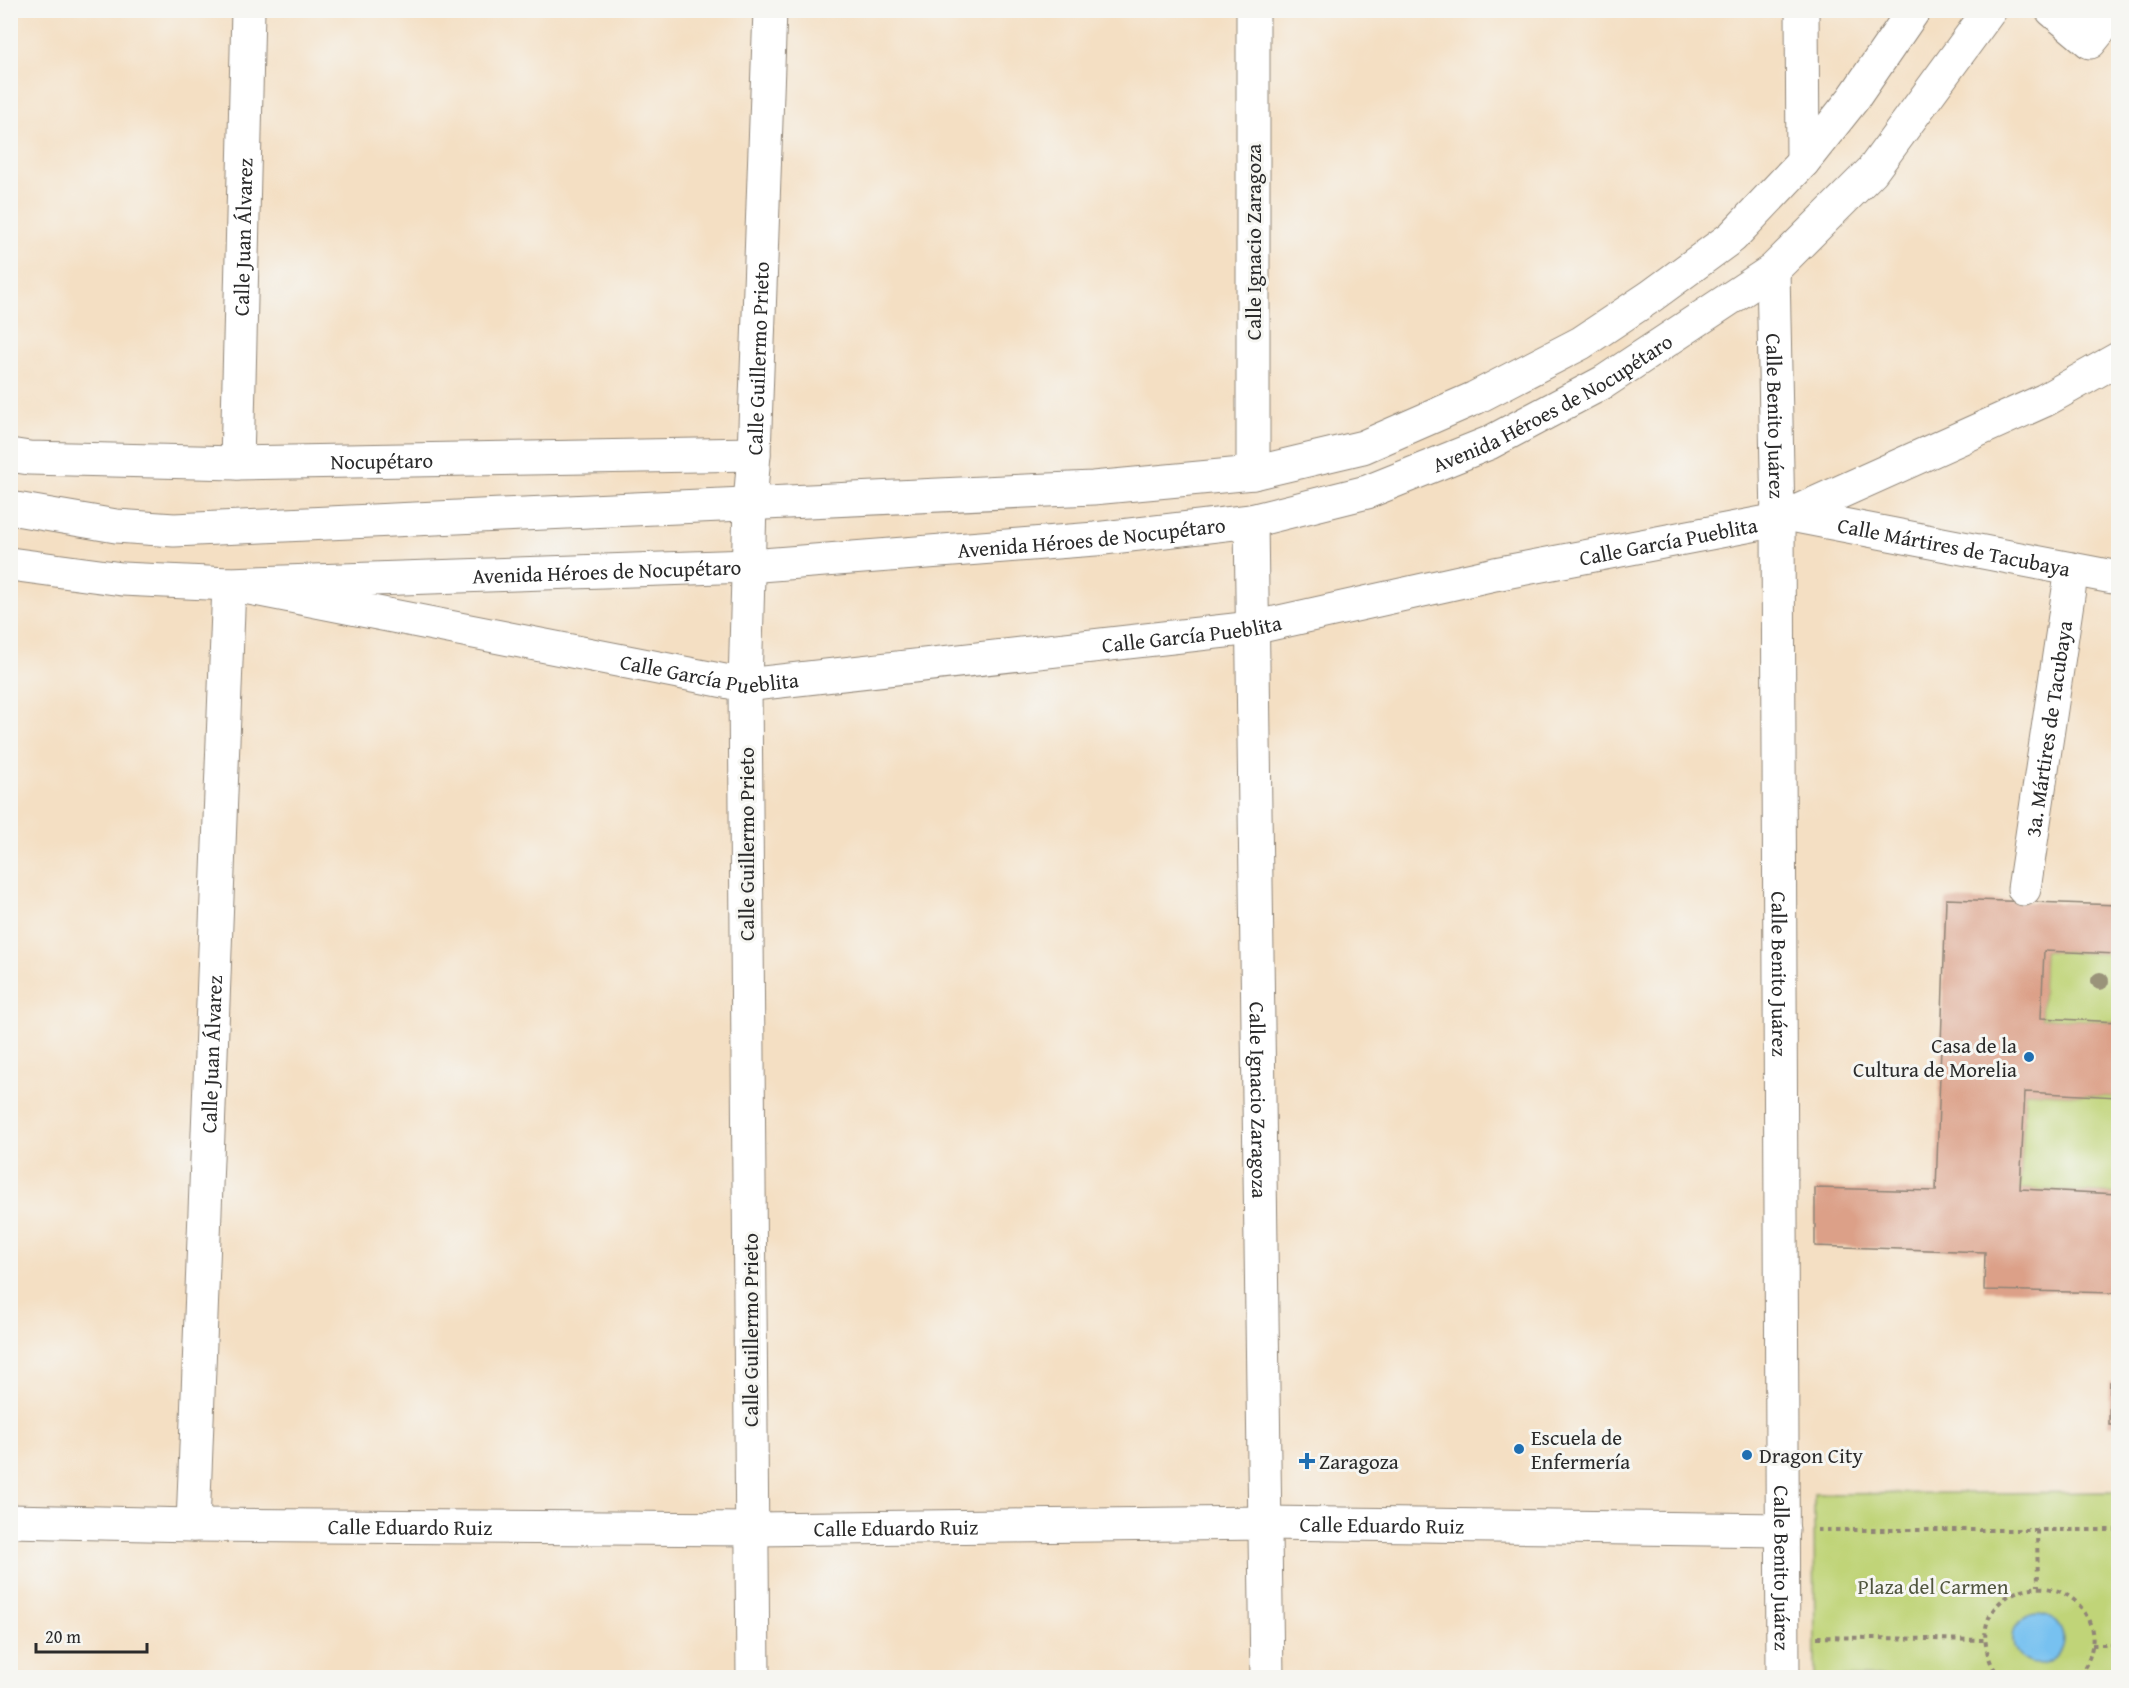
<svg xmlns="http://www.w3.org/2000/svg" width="2129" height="1688" viewBox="0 0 2129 1688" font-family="'Gentium Book Plus',serif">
<rect width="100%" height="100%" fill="#f6f6f2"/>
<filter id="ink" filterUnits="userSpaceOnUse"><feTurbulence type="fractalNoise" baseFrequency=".0167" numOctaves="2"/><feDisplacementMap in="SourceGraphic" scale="12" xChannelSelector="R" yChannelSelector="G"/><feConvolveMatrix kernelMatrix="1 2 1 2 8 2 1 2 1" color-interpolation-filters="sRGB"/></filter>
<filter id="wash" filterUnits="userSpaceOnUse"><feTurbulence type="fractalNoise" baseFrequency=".008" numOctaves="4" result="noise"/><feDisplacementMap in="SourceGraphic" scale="24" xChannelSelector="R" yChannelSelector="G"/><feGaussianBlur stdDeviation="1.35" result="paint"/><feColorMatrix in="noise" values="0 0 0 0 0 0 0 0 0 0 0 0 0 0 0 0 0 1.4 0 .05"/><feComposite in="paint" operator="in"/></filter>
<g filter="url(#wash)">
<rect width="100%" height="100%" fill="#f4dfc3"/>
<!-- green -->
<path fill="#c0d478" stroke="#768052" stroke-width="1.5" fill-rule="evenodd" d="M2044 951 2118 954V1022L2041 1018Z
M2025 1092 2118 1097V1194L2020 1189Z
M2118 1492V1677H1815L1814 1494ZM2037 1615 2053 1620 2058 1626 2013 1641C2014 1625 2024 1622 2037 1615Z"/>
<!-- water -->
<path fill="#77c1f0" stroke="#51768e" stroke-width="1.5" d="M2013 1639a25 25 0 1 1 50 0a25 25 0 1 1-50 0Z"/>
<g id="blocks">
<!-- building -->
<path fill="#dca088" d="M1946 899 2118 905V954L2044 951 2041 1018 2118 1022V1097L2025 1092 2020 1189 2118 1194V1293L1984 1290 1985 1252 1815 1246V1188L1936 1191Z
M2110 1382H2118V1425H2109Z"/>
</g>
</g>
<g filter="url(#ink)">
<use href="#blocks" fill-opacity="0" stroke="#908577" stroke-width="1.5"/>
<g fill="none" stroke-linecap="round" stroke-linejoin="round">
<!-- minor casing -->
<g stroke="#908577" stroke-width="35">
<g id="minor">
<path d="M1802 10 1803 162"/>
<path d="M2052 10 2090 42 2116 10"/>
<path id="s1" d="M1773 270 1778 520 1783 1678"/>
<path id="s2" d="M10 455 29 458 237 463 754 454"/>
<path id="s3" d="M237 463 248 10"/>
<path d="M1253 473V10"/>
<path id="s4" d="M1791 515 2118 578"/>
<path id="s5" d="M1251 521 1267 1678"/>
<path id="s6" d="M2024 889 2072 569"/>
<path id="s7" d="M10 1521 193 1525 752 1529 1265 1523 1783 1530"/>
<path id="s8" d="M193 1525 229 584 745 685 1252 628 1495 574 1778 520 2045 400 2118 359"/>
<path id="s9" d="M753 1678 745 685 750 504 754 454 770 10"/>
</g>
</g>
<!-- major casing -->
<g stroke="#908577" stroke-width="35">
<g id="major">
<path d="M10 508 116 526 174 530 1093 488 1253 473 1363 447 1475 398 1581 343 1650 297 1732 237 1803 162 1853 99 1914 10"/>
<path id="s10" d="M10 564 122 579 229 584 749 566 1095 539 1251 521 1367 492 1489 443 1604 382 1773 270 1872 171 1990 10"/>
</g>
</g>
<!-- path -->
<path stroke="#908577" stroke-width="4" stroke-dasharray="4.5 4.5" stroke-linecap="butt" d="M1817 1530H2118
M2037 1530 2038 1586
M1817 1637 1985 1640
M2092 1645H2118
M2001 1678C1992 1668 1988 1658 1986 1645 1976 1583 2072 1563 2091 1627 2096 1645 2089 1665 2076 1678"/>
<!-- minor -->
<use href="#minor" stroke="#fff" stroke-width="33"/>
<!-- major -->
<use href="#major" stroke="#fff" stroke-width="33"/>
</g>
<!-- trees -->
<circle fill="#9a937a" cx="2100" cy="981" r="9"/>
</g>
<!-- markers -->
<g fill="#1f6fb2" stroke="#f6f6f2" stroke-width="2">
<circle cx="2029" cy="1057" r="6"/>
<circle cx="1519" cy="1449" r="6"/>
<circle cx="1747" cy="1455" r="6"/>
<path d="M1304 1452h6v6h6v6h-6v6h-6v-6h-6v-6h6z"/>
</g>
<g text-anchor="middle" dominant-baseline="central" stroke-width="6" stroke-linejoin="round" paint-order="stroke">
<!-- street labels -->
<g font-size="21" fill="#2b2b2b" stroke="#f6f6f2">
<text stroke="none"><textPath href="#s3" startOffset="226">Calle Juan Álvarez</textPath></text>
<text transform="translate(1253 242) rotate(-90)">Calle Ignacio Zaragoza</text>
<text stroke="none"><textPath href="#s9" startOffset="1320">Calle Guillermo Prieto</textPath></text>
<text stroke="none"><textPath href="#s10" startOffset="1570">Avenida Héroes de Nocupétaro</textPath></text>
<text stroke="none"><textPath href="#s1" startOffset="146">Calle Benito Juárez</textPath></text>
<text stroke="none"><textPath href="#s2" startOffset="372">Nocupétaro</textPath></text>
<text stroke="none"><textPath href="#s10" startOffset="1084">Avenida Héroes de Nocupétaro</textPath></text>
<text stroke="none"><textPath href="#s8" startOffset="2403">Calle García Pueblita</textPath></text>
<text stroke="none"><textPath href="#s4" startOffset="166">Calle Mártires de Tacubaya</textPath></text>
<text stroke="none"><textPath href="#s10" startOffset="598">Avenida Héroes de Nocupétaro</textPath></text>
<text stroke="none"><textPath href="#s8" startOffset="1917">Calle García Pueblita</textPath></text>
<text stroke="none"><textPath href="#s8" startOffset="1431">Calle García Pueblita</textPath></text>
<text stroke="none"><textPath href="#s6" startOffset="162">3a. Mártires de Tacubaya</textPath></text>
<text transform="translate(746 844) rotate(-90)">Calle Guillermo Prieto</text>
<text stroke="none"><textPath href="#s1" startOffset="704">Calle Benito Juárez</textPath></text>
<text stroke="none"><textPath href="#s8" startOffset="471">Calle Juan Álvarez</textPath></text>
<text stroke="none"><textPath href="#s5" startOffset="579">Calle Ignacio Zaragoza</textPath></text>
<text transform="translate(750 1330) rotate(-90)">Calle Guillermo Prieto</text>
<text stroke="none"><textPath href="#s7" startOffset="1372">Calle Eduardo Ruiz</textPath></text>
<text stroke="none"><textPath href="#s7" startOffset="400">Calle Eduardo Ruiz</textPath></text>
<text stroke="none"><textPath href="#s7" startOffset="886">Calle Eduardo Ruiz</textPath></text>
<text stroke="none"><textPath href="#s1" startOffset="1298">Calle Benito Juárez</textPath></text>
</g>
<!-- poi labels -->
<g font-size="21" fill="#2b2b2b" stroke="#f6f6f2" text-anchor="start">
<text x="2017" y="1045" text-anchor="end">Casa de la<tspan x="2017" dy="24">Cultura de Morelia</tspan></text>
<text x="1531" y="1437">Escuela de<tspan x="1531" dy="24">Enfermería</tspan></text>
<text x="1759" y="1455">Dragon City</text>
<text x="1319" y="1461">Zaragoza</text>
</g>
<!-- park labels -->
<g font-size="21" fill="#50553e" stroke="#f6f6f2">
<text x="1933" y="1586">Plaza del Carmen</text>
</g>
</g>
<!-- margin -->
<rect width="2129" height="1688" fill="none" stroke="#f6f6f2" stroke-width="36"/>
<!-- scale -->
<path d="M36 1643v9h111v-9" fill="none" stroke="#2b2b2b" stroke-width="3"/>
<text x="45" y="1643" font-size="18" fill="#2b2b2b" stroke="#f6f6f2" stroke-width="4.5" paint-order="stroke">20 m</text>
</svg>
